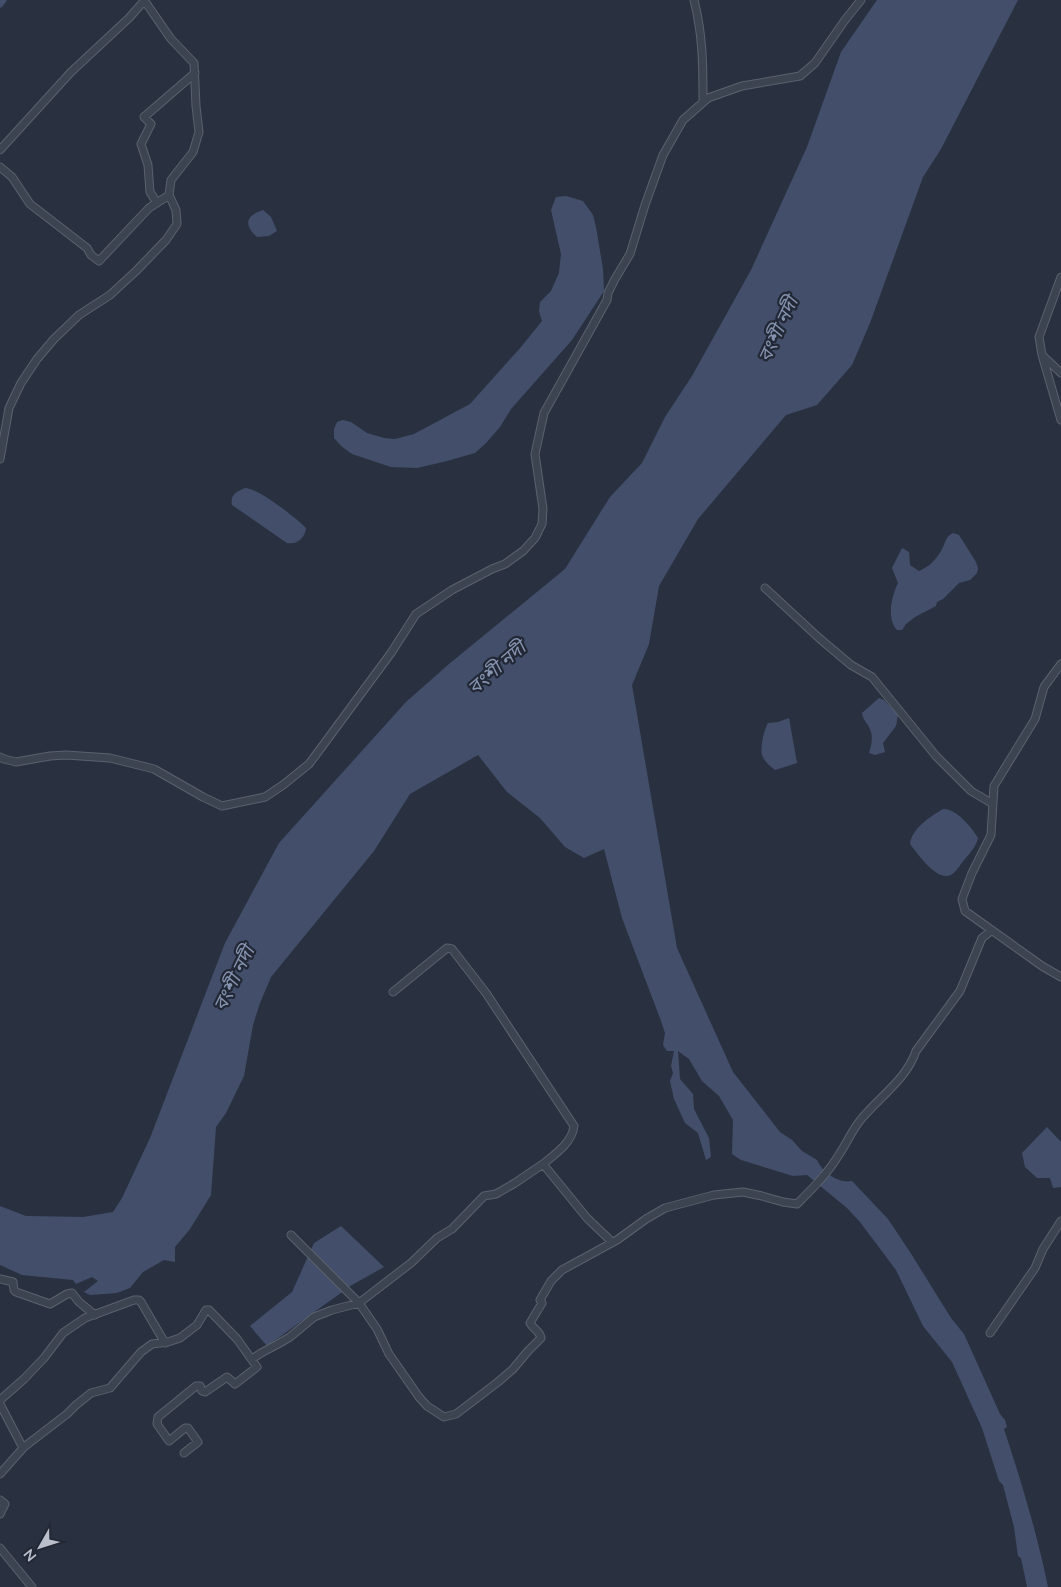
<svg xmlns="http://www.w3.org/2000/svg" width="1061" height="1587" viewBox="0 0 1061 1587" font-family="Lato,'Noto Sans Bengali',sans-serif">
<rect width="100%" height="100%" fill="#293141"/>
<!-- water -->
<path fill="#434f6a" d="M877 0H1018L941 149 923 177 870 323 852 365 817 405 786 415 698 519 659 586 649 644 632 685 677 948 733 1072 780 1132 792 1140 802 1151 817 1160C822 1172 839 1184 852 1181L888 1219 910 1252 951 1318 964 1334 1000 1414 1005 1420 1007 1427 1004 1429C1021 1481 1037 1533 1048 1587H1027L1021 1558 1018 1556 1014 1527 1003 1485 999 1481 982 1428 952 1362 923 1326 896 1270 860 1222 847 1208 807 1175 793 1176 741 1160 732 1154 733 1120 719 1096 702 1081 689 1059 678 1051 680 1079 693 1094 694 1109 709 1138 711 1157 706 1160 698 1133 685 1123 674 1099 670 1081 673 1073 671 1066 674 1051H667L663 1045 665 1033 661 1021 622 918 604 849 584 858 565 847 540 818 507 792 478 755 410 794 374 851 271 977 260 1003 253 1025 244 1076 226 1113 216 1127 211 1195 190 1229 175 1247V1262L164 1260 143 1272 130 1288 117 1293 90 1295 84 1292 98 1281 92 1277 76 1284 73 1280 22 1275 0 1265V1206L26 1216 83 1217 113 1212 122 1198 150 1138 225 943 279 843 406 702 449 664 565 569 610 497 642 463 665 417 692 376 751 270 807 147 841 52Z
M566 196 583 201 593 215 596 227 603 269 604 291 572 340 511 409 500 427 486 443 475 453 447 461 417 468 391 467 352 454 341 446 334 438V429L337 422 343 420 351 422 367 433 384 438 395 439 414 434 470 404 521 347 542 321 539 311 540 302 551 291 559 273 561 254 551 210 556 197Z
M263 210 271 217 277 231 269 236 257 237C244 225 245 216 263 210Z
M245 488C258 488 295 517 306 528 305 538 297 545 287 543L232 505C230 495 236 492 245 488Z
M953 533 959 535 976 562 978 568 977 573 970 580 959 583 943 599 937 602 936 606 915 617 906 624 902 630H897C886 619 892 595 898 583L892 568 902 548 909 552 910 565 919 571C929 567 937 559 942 549 946 542 945 537 953 533Z
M879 698 884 700 898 715 896 726 883 743 885 752 875 755 869 753C871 746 873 739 871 732 869 724 863 721 862 713Z
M789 718 797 763 775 770C770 766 764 761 762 755 760 747 764 730 768 723L778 722Z
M943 809C955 808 972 827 978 838 976 847 970 853 964 860 960 865 956 872 951 875 937 882 918 854 910 844 912 828 930 817 943 809Z
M1047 1127 1061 1142V1187L1053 1188 1050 1178H1037L1025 1167 1022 1153Z
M341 1226 384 1267 352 1285 267 1346 250 1326 292 1292 314 1243Z"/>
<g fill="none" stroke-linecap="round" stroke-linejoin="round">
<!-- canal -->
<path stroke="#434f6a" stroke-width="7" d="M0 4 3 0"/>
<!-- minor casing -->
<g stroke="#5b616e" stroke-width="9">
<path id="minor" d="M694 0C703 36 703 65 703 102
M0 150 71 72 129 18 144 1
M0 167 12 177 30 204 87 248 91 255 99 261 149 208 169 195
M157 203 150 192 148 165 141 144 151 124 144 117 195 73
M1061 277 1039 337 1042 355 1061 420
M1043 356 1061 373
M0 459 9 408 21 383 37 359 54 339 79 315 110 295 136 271 166 240 177 224 176 210 169 195 171 180 193 152 199 132 196 106 194 63 171 39 144 0
M765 588 819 638 851 665 872 677 936 756 971 791 993 804
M1061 664 1044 687 1035 719 994 786 991 835 972 873 962 899 965 911 1042 966 1061 977
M0 757 4 759 16 762 50 756 66 755 110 758 154 769 203 797 222 806 265 797 283 785 309 764 318 752 391 653 416 614 452 590 492 569 505 564 523 551 535 538 542 524 543 509 535 454 544 413 607 300 608 293 615 279 630 254 645 205 663 155 683 120 708 98 742 86 800 76 815 63 845 20 861 0
M393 992 447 948 452 949 486 993 574 1126C572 1143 555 1154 543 1164
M291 1235 359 1303 377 1329 389 1354 419 1397 427 1406 444 1417 456 1414 498 1382 513 1369 528 1351 541 1338C540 1331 533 1329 530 1323L542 1303 540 1300 551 1281 562 1270 617 1240 646 1219 665 1208 714 1195 743 1192 762 1196 783 1202 797 1204C813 1188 829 1172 840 1153 848 1141 853 1128 863 1117 881 1096 907 1078 916 1051L960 991 982 938 991 931
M0 1279 13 1282 14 1290 16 1292 50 1304 67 1294 72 1293 79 1302 95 1315
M990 1333 1035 1268 1043 1249 1061 1221
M252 1359 261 1353 278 1344 290 1337 314 1317 332 1310 359 1303 411 1263 437 1238 452 1229 484 1196 496 1194 515 1183 543 1164 587 1218 612 1242
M0 1400 24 1379 44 1358 63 1333 85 1318 134 1300H139L141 1302 165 1343
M0 1404 23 1448
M0 1474 24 1447 67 1414 76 1405 91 1393 110 1388 141 1352 152 1344 168 1342 180 1338 197 1325 206 1310H209L237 1339 257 1367 235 1384 227 1377 205 1392 202 1391 200 1386H196L158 1417 157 1424 169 1441 185 1428H188L198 1442 184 1453
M0 1500 5 1504 0 1514
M0 1548 32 1587"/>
</g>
<!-- minor -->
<use href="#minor" stroke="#3d4451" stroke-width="7"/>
</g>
<g text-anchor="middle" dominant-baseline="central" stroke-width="4.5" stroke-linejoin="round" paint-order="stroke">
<!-- water labels -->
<g font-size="19" font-style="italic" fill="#8593af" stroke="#222836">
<text transform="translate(777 329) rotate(-65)">বংশী নদী</text>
<text transform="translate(496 667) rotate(-41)">বংশী নদী</text>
<text transform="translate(233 978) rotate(-64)">বংশী নদী</text>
</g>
</g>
<!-- north arrow -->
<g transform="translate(40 1547) rotate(231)" stroke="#222836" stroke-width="4" paint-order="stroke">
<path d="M0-4L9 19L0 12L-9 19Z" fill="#babfcb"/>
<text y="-8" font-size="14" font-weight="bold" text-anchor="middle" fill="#babfcb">N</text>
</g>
</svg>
